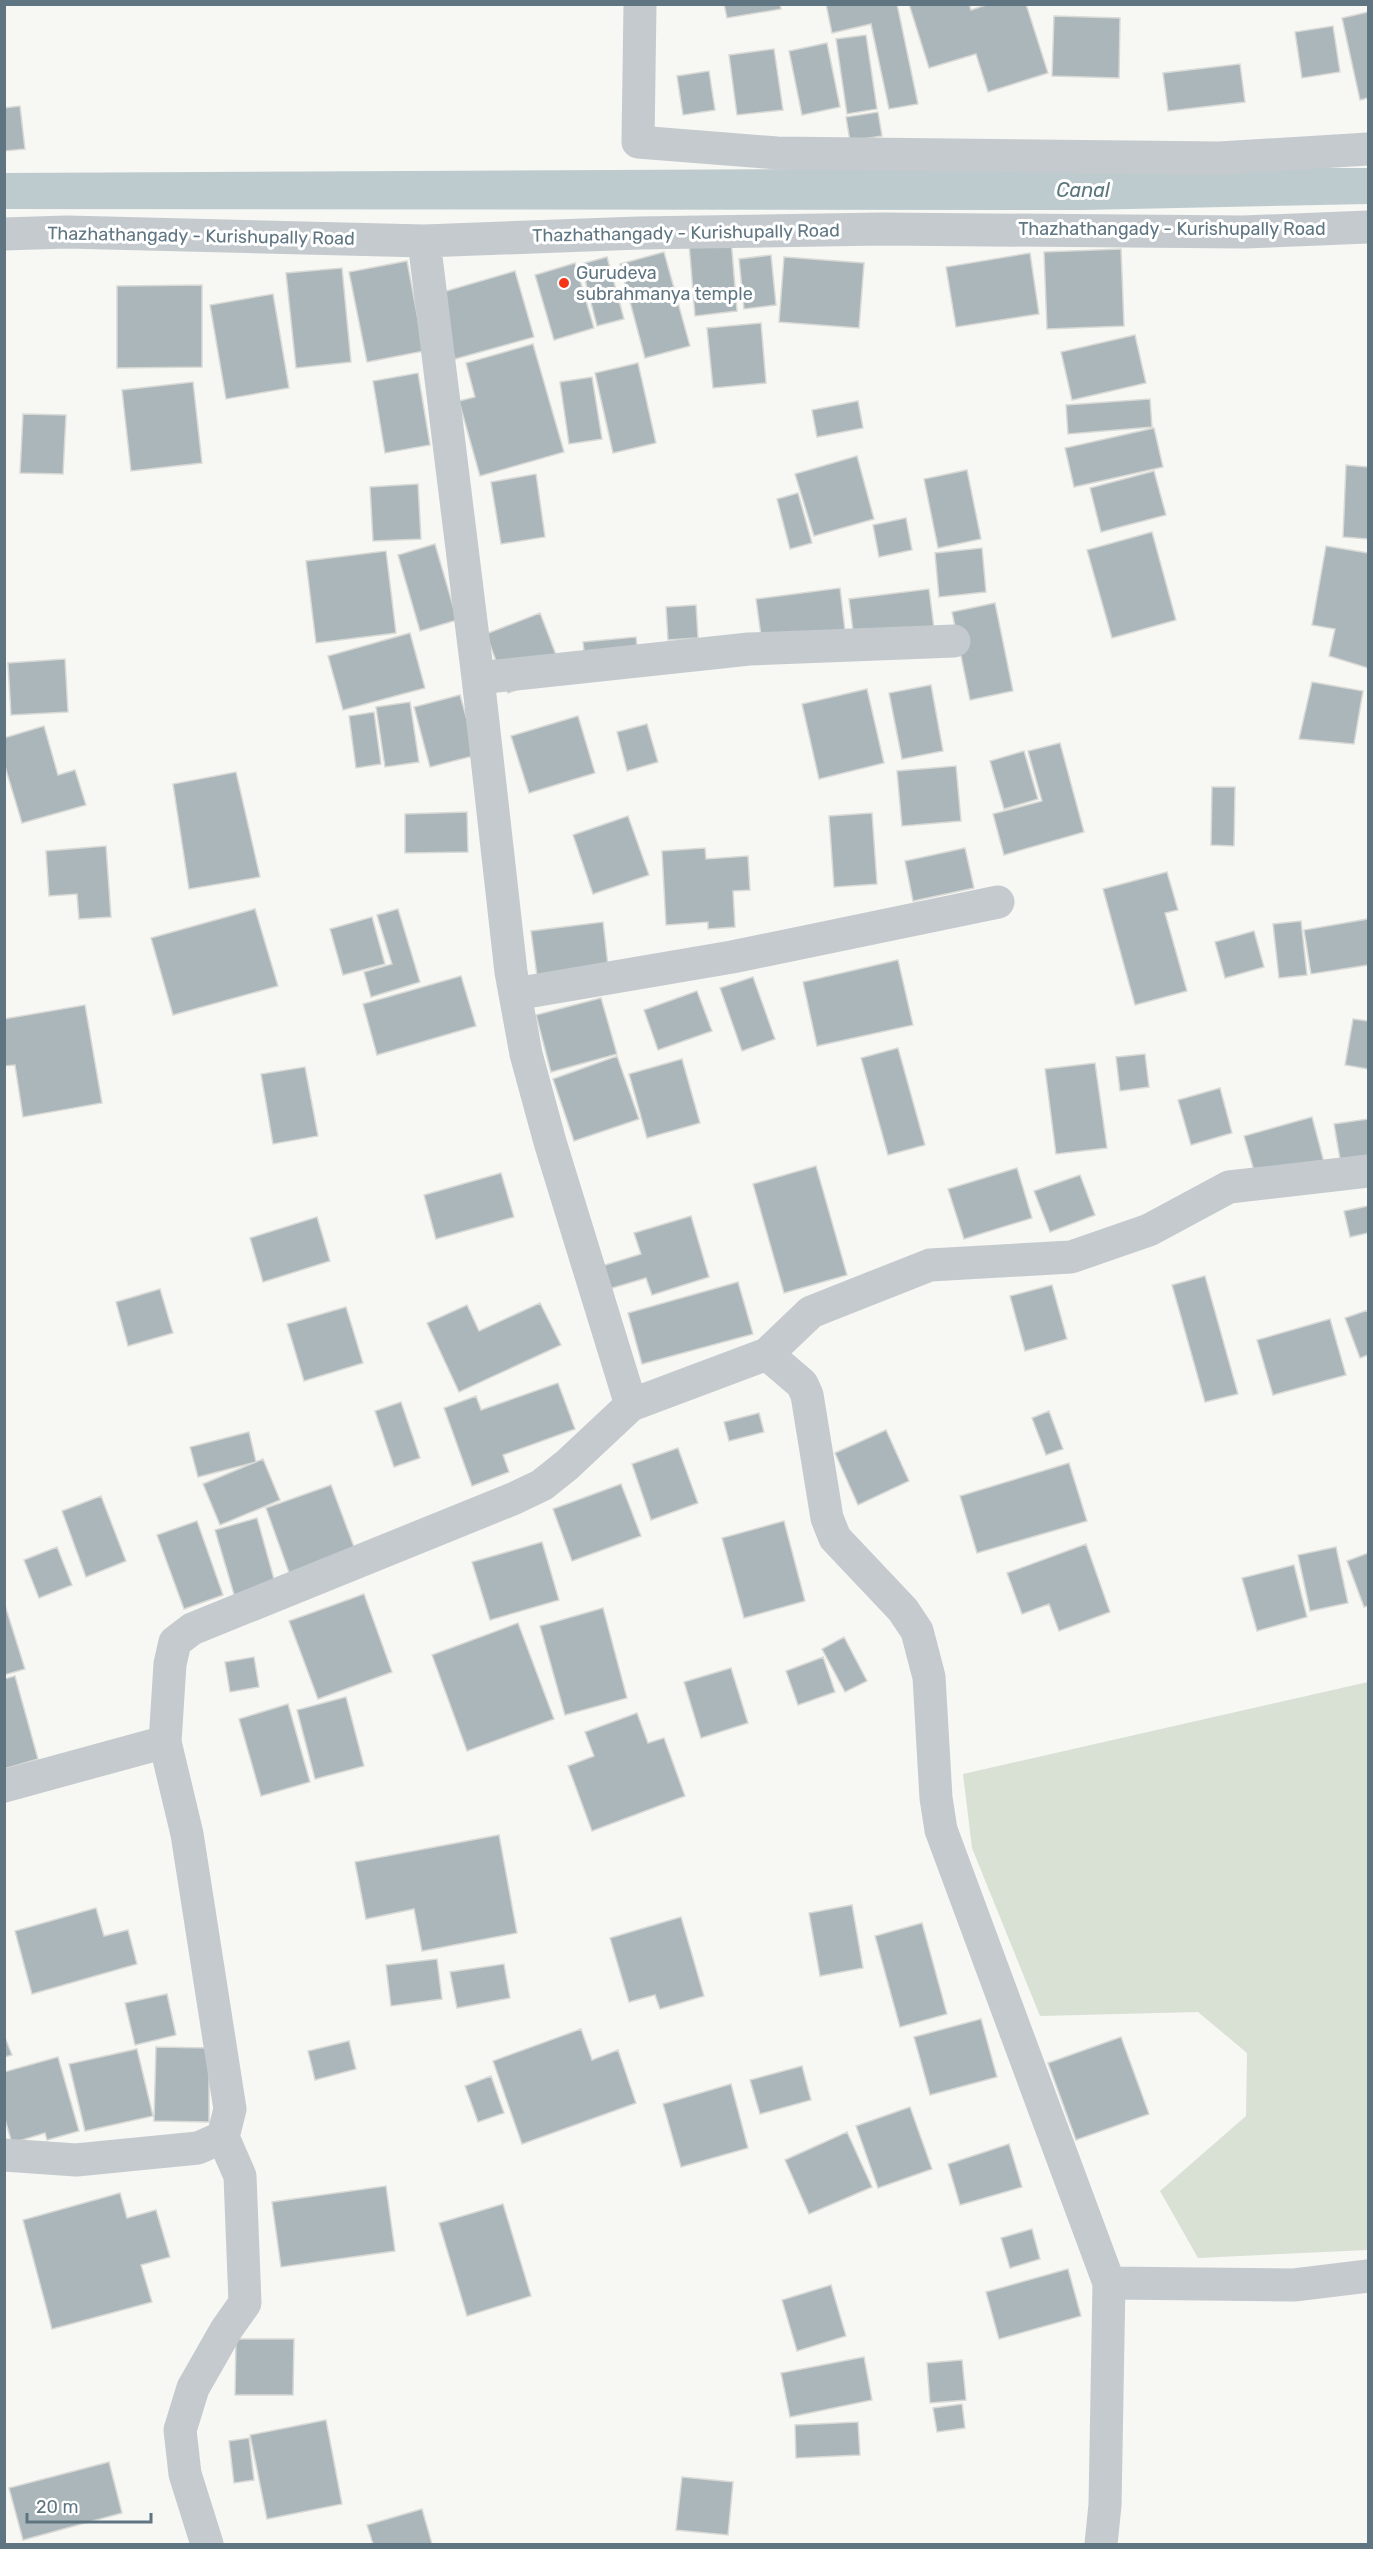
<svg xmlns="http://www.w3.org/2000/svg" width="1373" height="2549" viewBox="0 0 1373 2549" font-family="Rubik,sans-serif">
<rect width="100%" height="100%" fill="#f7f7f4"/>
<!-- green -->
<path fill="#d9e0d4" d="M1368 1682V2250L1198 2258 1160 2191 1246 2116 1247 2053 1198 2012 1040 2016 972 1848 963 1774Z"/>
<!-- water -->
<path fill="#bdcbce" d="M1019 168H1368V204L1083 210 5 209 4 173Z"/>
<!-- building -->
<path fill="#aab6ba" stroke="#d9d9d6" stroke-width="1.5" d="M724 4H780L781 9 727 18Z
M826 4H897L918 104 889 109 871 24 832 33Z
M909 4H969L971 10 989 4H1026L1048 73 988 92 976 54 929 68Z
M1368 12V98L1360 100 1342 18Z
M1054 16 1120 18 1119 78 1052 76Z
M1333 26 1340 72 1302 78 1295 32Z
M866 35 877 109 847 114 836 39Z
M827 43 840 107 802 115 789 51Z
M774 49 783 110 737 115 729 55Z
M1240 64 1245 102 1168 111 1163 73Z
M709 71 715 110 683 115 677 76Z
M20 106 25 149 4 151V108Z
M878 112 882 136 850 141 846 117Z
M731 239 737 311 695 316 689 243Z
M1121 249 1124 326 1047 329 1044 252Z
M664 252 690 346 645 358 620 264Z
M1030 253 1039 314 956 327 946 267Z
M771 255 776 305 744 309 739 259Z
M607 257 624 319 597 326 581 264Z
M784 257 864 263 859 328 779 322Z
M407 261 424 351 367 362 349 272Z
M575 263 594 328 554 340 535 275Z
M342 268 351 362 296 368 286 273Z
M515 271 534 337 455 359 436 294Z
M202 285V367L117 368V286Z
M273 294 289 388 226 399 210 305Z
M761 323 766 383 713 388 707 328Z
M1135 335 1146 383 1072 400 1061 352Z
M533 344 564 452 480 476 459 401 475 397 466 363Z
M638 363 656 443 613 453 595 373Z
M418 373 430 445 385 453 373 381Z
M592 377 602 439 569 444 560 382Z
M193 382 202 463 131 471 122 390Z
M1150 399 1152 427 1068 434 1066 405Z
M858 401 863 428 817 437 812 410Z
M23 414 66 415 63 474 20 473Z
M1154 428 1163 467 1074 487 1065 448Z
M857 456 874 519 814 536 795 474Z
M1346 465 1368 467V539L1343 537Z
M967 470 981 539 938 548 924 479Z
M1154 471 1166 515 1101 532 1090 488Z
M536 474 545 537 501 544 491 482Z
M418 484 421 539 373 541 370 487Z
M798 493 812 543 790 549 777 499Z
M906 518 912 550 879 557 873 525Z
M1152 532 1176 620 1112 638 1087 550Z
M435 544 457 620 420 631 398 555Z
M1326 546 1368 553V668L1329 656 1335 629 1312 625Z
M982 548 986 592 939 597 935 553Z
M386 551 396 633 316 643 306 561Z
M840 588 846 639 763 650 756 599Z
M929 589 936 644 856 654 849 599Z
M995 603 1013 691 970 700 952 612Z
M696 605 698 638 668 640 666 607Z
M540 613 563 673 508 693 486 634Z
M410 633 425 688 343 710 328 656Z
M636 637 640 672 587 678 583 642Z
M65 659 68 712 11 715 8 663Z
M1312 682 1363 691 1354 744 1299 739Z
M931 685 943 751 902 759 889 693Z
M867 689 884 763 819 779 802 704Z
M460 695 477 755 430 767 414 707Z
M410 702 419 762 385 767 376 707Z
M374 712 381 764 356 768 349 716Z
M578 716 595 773 529 793 511 736Z
M647 724 658 762 627 771 617 732Z
M44 726 58 775 75 770 86 805 22 823 4 763V738Z
M1060 743 1084 832 1004 855 993 814 1042 801 1028 751Z
M1024 751 1038 799 1004 809 990 761Z
M956 766 961 821 902 826 897 771Z
M236 772 260 877 189 889 173 784Z
M1212 787H1235L1234 846 1211 845Z
M467 812 468 852 405 853V814Z
M872 813 877 884 834 887 829 816Z
M628 816 649 875 593 894 573 835Z
M106 846 111 917 79 919 77 894 49 896 46 851Z
M705 848 706 859 748 856 750 890 733 891 735 927 708 929V922L666 925 662 851Z
M965 848 974 888 913 901 905 861Z
M1167 872 1178 910 1165 913 1187 991 1135 1005 1103 889Z
M255 909 278 986 173 1015 151 938Z
M398 909 420 982 371 997 364 972 392 964 377 915Z
M372 917 385 964 343 975 330 929Z
M1368 919V965L1311 974 1304 930Z
M1301 921 1307 975 1279 978 1273 924Z
M603 922 608 966 537 976 531 931Z
M1254 931 1264 967 1225 978 1215 942Z
M898 960 913 1025 817 1046 803 982Z
M461 976 476 1026 377 1055 363 1004Z
M753 977 775 1039 742 1051 720 988Z
M697 991 712 1031 658 1050 644 1010Z
M601 998 617 1054 551 1072 536 1015Z
M85 1005 102 1103 23 1117 15 1065 4 1066V1019Z
M1353 1019 1368 1021V1069L1345 1065Z
M898 1048 925 1145 888 1155 861 1058Z
M1145 1054 1149 1087 1120 1091 1116 1057Z
M617 1056 639 1119 574 1141 553 1079Z
M682 1059 700 1123 647 1138 629 1074Z
M1095 1063 1107 1148 1056 1154 1045 1069Z
M305 1067 318 1136 273 1144 261 1074Z
M1220 1088 1232 1133 1191 1145 1178 1100Z
M1312 1117 1326 1170 1259 1188 1244 1136Z
M1368 1119V1160L1341 1165 1334 1124Z
M816 1166 847 1275 784 1293 753 1184Z
M1017 1168 1032 1218 964 1239 948 1189Z
M501 1173 514 1217 436 1239 424 1195Z
M1080 1175 1095 1215 1050 1232 1034 1191Z
M1368 1206V1233L1350 1237 1344 1211Z
M691 1216 709 1277 652 1295 646 1278 609 1289 602 1266 641 1254 634 1233Z
M317 1217 330 1261 263 1282 250 1238Z
M1205 1276 1238 1394 1205 1402 1172 1285Z
M738 1282 753 1334 642 1364 628 1313Z
M1052 1285 1067 1339 1025 1351 1010 1296Z
M160 1289 173 1333 128 1346 116 1302Z
M540 1303 561 1345 459 1392 427 1323 467 1305 479 1331Z
M346 1307 363 1363 304 1381 287 1324Z
M1368 1310V1355L1360 1358 1345 1318Z
M1330 1319 1346 1375 1273 1395 1257 1340Z
M558 1383 575 1429 503 1455 509 1472 472 1486 444 1408 476 1396 481 1410Z
M401 1402 420 1458 394 1467 375 1411Z
M1049 1411 1063 1449 1046 1455 1032 1418Z
M759 1413 764 1432 729 1441 724 1422Z
M886 1430 909 1481 858 1505 835 1453Z
M249 1432 256 1462 198 1477 190 1447Z
M678 1448 698 1503 651 1520 632 1464Z
M263 1459 280 1500 220 1525 203 1484Z
M1069 1463 1087 1521 977 1553 960 1496Z
M621 1484 641 1536 572 1561 553 1509Z
M331 1485 357 1555 291 1578 266 1508Z
M101 1496 126 1561 86 1577 62 1511Z
M257 1518 277 1590 236 1601 215 1530Z
M197 1521 223 1595 184 1609 157 1535Z
M784 1521 805 1601 744 1618 722 1538Z
M542 1542 559 1600 490 1620 472 1562Z
M1086 1544 1110 1612 1059 1631 1049 1604 1022 1614 1007 1573Z
M57 1547 72 1585 39 1598 24 1560Z
M1336 1547 1348 1603 1310 1611 1298 1555Z
M1368 1553V1606L1364 1607 1347 1561Z
M1294 1565 1307 1617 1257 1631 1242 1578Z
M364 1594 392 1672 318 1699 289 1621Z
M4 1602 25 1669 4 1675Z
M603 1608 627 1698 565 1715 540 1626Z
M518 1623 554 1719 467 1751 432 1655Z
M844 1637 867 1681 845 1692 822 1649Z
M254 1657 259 1687 230 1692 225 1662Z
M823 1657 835 1692 798 1705 786 1671Z
M731 1668 748 1723 701 1738 684 1682Z
M15 1676 38 1759 4 1769V1679Z
M346 1697 364 1766 315 1779 297 1710Z
M288 1704 310 1782 261 1796 239 1719Z
M637 1713 648 1743 664 1738 685 1796 592 1831 568 1766 594 1756 585 1732Z
M499 1835 517 1933 422 1951 414 1909 366 1919 355 1862Z
M852 1905 863 1968 820 1976 809 1913Z
M96 1908 104 1936 128 1930 137 1964 32 1994 15 1931Z
M681 1917 704 1996 660 2009 655 1995 629 2002 610 1938Z
M922 1923 947 2014 900 2027 875 1936Z
M437 1959 442 1999 391 2006 386 1965Z
M504 1964 510 1998 457 2008 450 1972Z
M167 1994 176 2035 135 2045 125 2003Z
M981 2019 997 2077 930 2095 914 2037Z
M581 2029 592 2060 618 2050 636 2103 522 2144 493 2061Z
M4 2035 12 2055 4 2057Z
M1121 2037 1149 2114 1076 2140 1048 2063Z
M349 2041 356 2069 315 2080 308 2051Z
M156 2047 209 2048V2122L154 2121Z
M137 2049 153 2116 85 2131 69 2064Z
M58 2057 79 2131 47 2140 45 2133 12 2143 4 2116V2072Z
M802 2066 811 2100 760 2114 750 2080Z
M491 2076 504 2113 478 2122 465 2086Z
M731 2084 748 2148 681 2167 663 2104Z
M910 2107 932 2169 878 2188 856 2126Z
M847 2132 872 2187 809 2214 785 2160Z
M1009 2144 1022 2187 960 2205 948 2164Z
M386 2186 395 2251 281 2267 272 2202Z
M120 2193 127 2218 156 2210 170 2257 141 2265 152 2302 52 2329 23 2220Z
M503 2204 531 2296 467 2316 439 2223Z
M1032 2229 1040 2259 1010 2268 1001 2238Z
M1068 2269 1081 2316 999 2339 986 2292Z
M831 2285 846 2336 797 2351 782 2300Z
M236 2339H294L293 2395H235Z
M864 2357 872 2400 790 2417 781 2373Z
M962 2360 966 2400 930 2403 927 2363Z
M962 2404 965 2428 937 2432 933 2408Z
M326 2420 342 2504 267 2519 250 2435Z
M858 2422 860 2455 796 2458 795 2425Z
M249 2438 254 2480 234 2483 229 2441Z
M109 2462 122 2513 23 2540 9 2488Z
M682 2477 733 2482 728 2535 676 2530Z
M422 2509 432 2544H373L367 2525Z"/>
<g fill="none" stroke-linecap="round" stroke-linejoin="round">
<!-- minor -->
<path stroke="#c4cacd" stroke-width="33" d="M640 4 638 142 777 153 1219 158 1368 149
M4 234 67 232 424 241 639 233 882 229 1244 232 1368 227
M424 241 478 678 511 972 526 1054 550 1142 631 1405
M478 678 749 649 954 641
M515 994 732 957 998 902
M767 1354 802 1384 807 1395 827 1518 835 1538 903 1610 917 1631 929 1677 936 1798 941 1830 1109 2283 1105 2505 1101 2544
M4 1786 165 1742
M4 2155 76 2160 198 2148 223 2137
M1109 2283 1294 2285 1368 2276
M207 2544 185 2474 180 2430 193 2388 226 2330 245 2303 240 2176 223 2137 230 2109 187 1834 165 1742 170 1664 175 1642 192 1629 515 1498 542 1485 567 1465 631 1405 767 1354 811 1312 930 1265 1071 1257 1149 1230 1229 1187 1368 1171"/>
</g>
<!-- markers -->
<circle fill="#f43618" stroke="#fff" stroke-width="2" cx="564" cy="283" r="6"/>
<g text-anchor="middle" dominant-baseline="central" stroke-width="6" stroke-linejoin="round" paint-order="stroke">
<!-- street labels -->
<g font-size="18" fill="#5f7682" stroke="#fff">
<text x="1172" y="229">Thazhathangady - Kurishupally Road</text>
<text transform="translate(686 233) rotate(-1)">Thazhathangady - Kurishupally Road</text>
<text transform="translate(201 236) rotate(1)">Thazhathangady - Kurishupally Road</text>
</g>
<!-- poi labels -->
<g font-size="18" fill="#5f7682" stroke="#fff" text-anchor="start">
<text x="576" y="273">Gurudeva<tspan x="576" dy="21">subrahmanya temple</tspan></text>
</g>
<!-- water labels -->
<g font-size="20" font-style="italic" fill="#5a777d" stroke="#fff">
<text x="1083" y="190">Canal</text>
</g>
</g>
<!-- border -->
<rect width="1373" height="2549" fill="none" stroke="#5f7682" stroke-width="12"/>
<!-- scale -->
<path d="M27 2513v9h124v-9" fill="none" stroke="#5f7682" stroke-width="3"/>
<text x="36" y="2513" font-size="18" fill="#5f7682" stroke="#ffffff" stroke-width="4.5" paint-order="stroke">20 m</text>
</svg>
